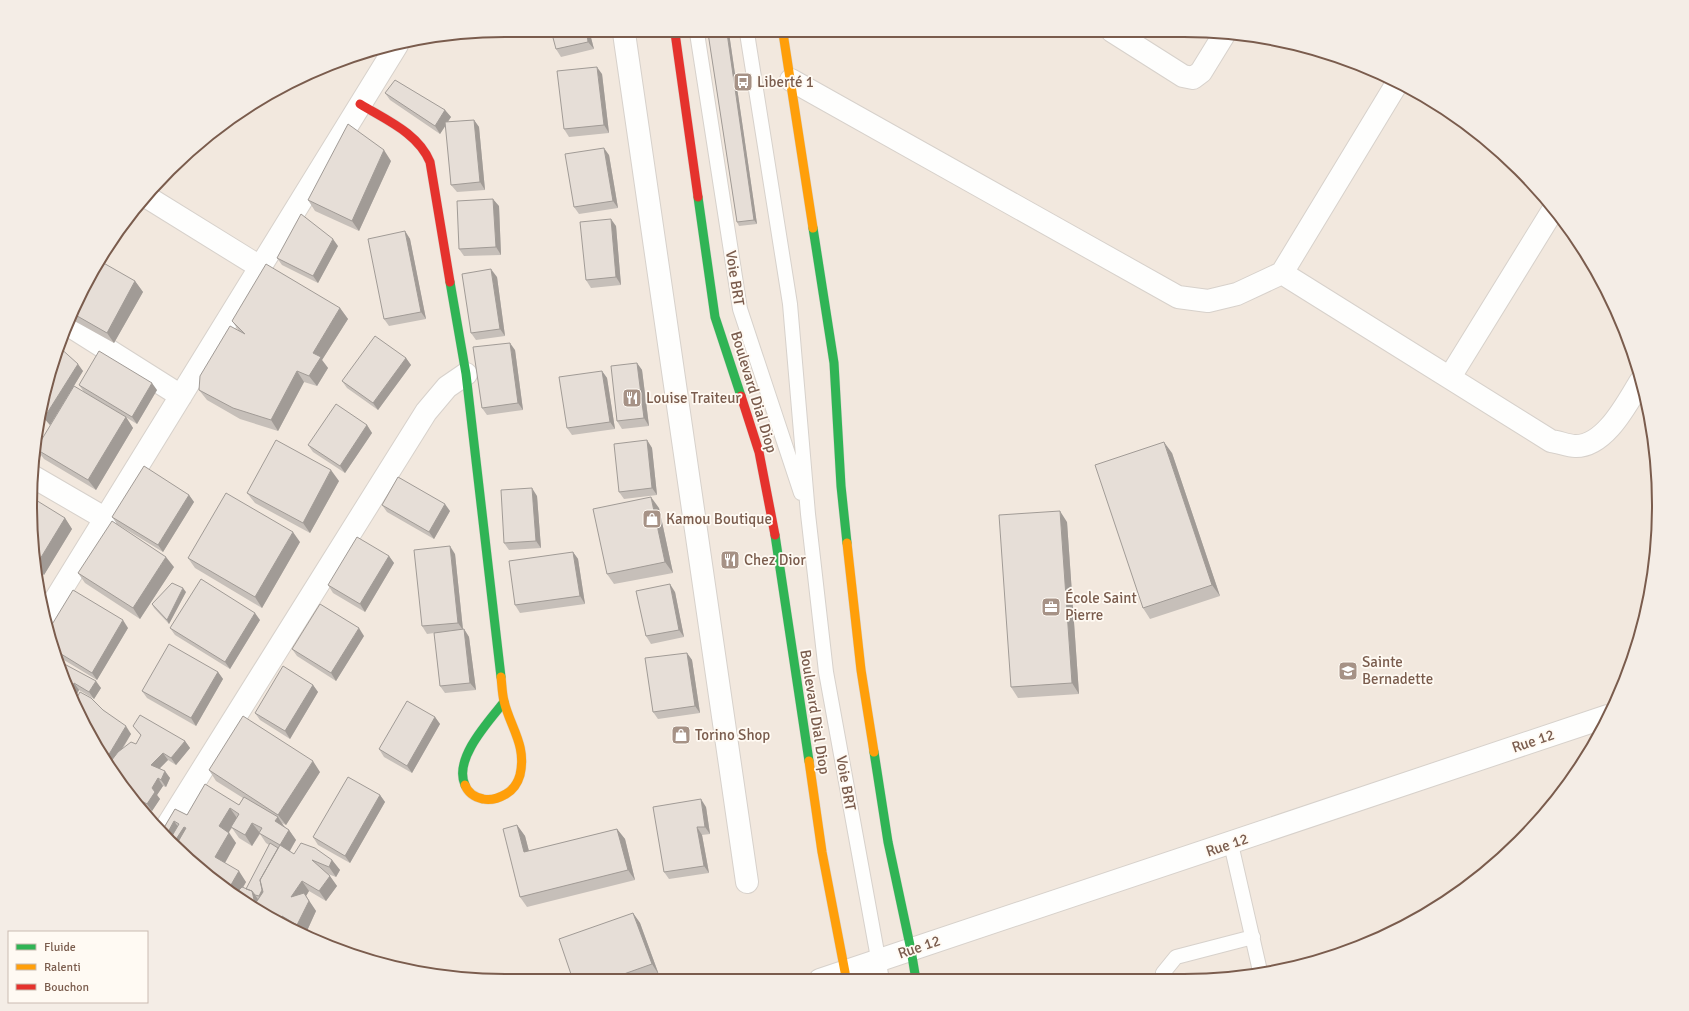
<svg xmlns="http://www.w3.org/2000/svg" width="1689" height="1011" viewBox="0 0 1689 1011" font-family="Signika,sans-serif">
<rect width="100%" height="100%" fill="#f9f5f0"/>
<!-- residential -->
<path fill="#f2e8de" d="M1215 31 1337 55 1448 110 1520 169 1579 242 1623 324 1650 413 1659 506 1650 598 1623 688 1579 770 1497 863 1421 917 1336 956 1215 980H474L352 956 241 901 169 842 128 795 94 743 55 659 39 598 30 506 34 443 55 353 79 295 128 216 216 128 295 79 353 55 443 34Z"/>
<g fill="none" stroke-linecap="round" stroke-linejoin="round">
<!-- lane casing -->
<g stroke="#d7d1cb" stroke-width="16">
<path id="lane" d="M697 33 740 309 801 493
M747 33 790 304 808 514 826 672 882 980
M1231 844 1260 971
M1165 980 1163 973 1176 957 1253 937"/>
</g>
<!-- street casing -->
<g stroke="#d7d1cb" stroke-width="24">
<path id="street" d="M1112 31 1183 76 1193 78 1201 72 1225 33
M624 33 747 882
M791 80 1178 297 1208 301 1237 294 1282 273 1396 85
M147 197 260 267
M1282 273 1551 441C1559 442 1568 446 1575 446 1605 447 1627 403 1640 382
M67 324 181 396
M1450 377 1553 210
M32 476 106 519
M44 618 397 45
M162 834 426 412 447 387 466 374
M820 980 1608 716"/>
</g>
<!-- fast casing -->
<g stroke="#d9d2cb" stroke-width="10">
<path id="fast" d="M698 197 715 317 741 396
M813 228 834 363 841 486 847 543
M450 282 466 374 501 677
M775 535 809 761
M874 752 888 842 911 950
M465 785C453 759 489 721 504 702
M911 950 916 980"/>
</g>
<!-- slow casing -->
<g stroke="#d9d2cb" stroke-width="10">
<path id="slow" d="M783 33 813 228
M847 543 861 670 874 752
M809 761 822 852 845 972
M465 785C468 793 474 797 483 799 491 801 499 798 506 794 513 790 518 782 520 775 527 745 510 727 504 701 502 693 502 685 501 677
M845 972 846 980"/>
</g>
<!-- jam casing -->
<g stroke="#d9d2cb" stroke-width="10">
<path id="jam" d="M675 33 698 197
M360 104C386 120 418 133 430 162L450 282
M741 396 759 452 775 535"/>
</g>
<!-- lane -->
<use href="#lane" stroke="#fefefd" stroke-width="14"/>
<!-- street -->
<use href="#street" stroke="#fefefd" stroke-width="22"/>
<!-- fast -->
<use href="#fast" stroke="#30b455" stroke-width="9"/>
<!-- slow -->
<use href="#slow" stroke="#ff9f0a" stroke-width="9"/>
<!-- jam -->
<use href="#jam" stroke="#e5322d" stroke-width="9"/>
</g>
<!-- wall -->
<path fill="#c6bfb9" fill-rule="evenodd" d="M708 33H729L757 224 739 226 737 222Z
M590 34 594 49 561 57 556 49Z
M602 74 609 133 569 137 564 129Z
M385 93 445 110 451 117 447 122 474 120 479 127 485 190 457 192 451 185 446 125 440 134 390 100Z
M609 155 618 208 579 214 574 207Z
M391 161 359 231 315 211 308 200Z
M499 206 501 255 464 256 459 249Z
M616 226 621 285 591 288 586 280Z
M405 231 410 239 426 319 389 326 384 319Z
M338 246 318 283 282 265 277 258Z
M497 277 505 336 476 340 471 333Z
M135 281 143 292 114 343 69 318 79 295Z
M340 308 348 319 322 360 328 368 317 386 304 382 278 431 240 419 207 400 199 390 239 331 232 321Z
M515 350 523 410 487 415 482 408Z
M55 353 83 371 50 425 41 415Z
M406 358 411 365 378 410 347 388 342 381Z
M637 363 642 370 649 426 622 429 617 421Z
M602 371 607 378 615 429 572 435 567 428Z
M79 385 157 390 137 424 84 392Z
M126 417 133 428 96 490 44 459 41 455 35 470 32 468 34 443H40Z
M367 425 372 433 345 473 313 452 308 445Z
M647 440 652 448 657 495 624 499 619 492Z
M1172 453 1220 596 1150 619 1143 608Z
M339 481 310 533 255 503 247 493Z
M189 495 194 502 163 552 117 524 112 517Z
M537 496 541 548 509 550 504 543Z
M382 505 450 511 434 539 387 512Z
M30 506 65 518 72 529 44 575 36 570Z
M659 508 673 573 614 584 607 574Z
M1067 522 1079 694 1018 698 1011 687Z
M300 542 262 608 195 568 188 558Z
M573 552 578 559 585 604 520 613 515 605Z
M455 554 463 629H464L469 637 476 690 445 693 440 686 434 633 427 634 422 626Z
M389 556 394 563 365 612 333 593 328 585Z
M174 567 140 619 85 583 78 573Z
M186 592 169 624 154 608 152 604Z
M675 592 684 637 651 644 646 636Z
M260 620 230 669 175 635 170 628Z
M128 628 97 680 54 654 48 631Z
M364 636 336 681 297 656 292 649Z
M687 653 692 660 700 713 658 719 653 712Z
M55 659 101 688 94 699 79 690 74 700Z
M218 672 223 679 196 726 147 698 142 691Z
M313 685 318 692 290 739 260 720 255 713Z
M103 710 131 734 122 750 136 744 141 736 133 726 185 741 190 748 176 765 168 760 160 768 170 778 166 787 163 786 157 795 160 799 152 811 132 800 128 795 94 743Z
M435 717 440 724 412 773 384 757 379 749Z
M209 770 320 772 286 825 282 823 285 827 289 830 296 840 290 851 294 854 332 860 340 870 336 877 328 874 337 886 326 901 309 891 306 896 316 911 306 933 241 901 169 841 162 831 175 809 187 815 239 805 243 798 216 781ZM232 828 239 838 252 846 260 834 266 843 269 845 246 889 243 888 246 882 225 863 236 843 229 832Z
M380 795 385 802 350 863 318 845 313 837Z
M706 807 710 834 702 835 709 873 669 879 664 872Z
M517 825 525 836 529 851 617 829 625 839 635 880 527 907 520 897Z
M633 913 640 923 659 975 644 980H573Z"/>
<!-- shaded-wall -->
<path fill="#a19b96" d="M727 33H729L757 224 754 220Z
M587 34H590L594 49 588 42Z
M597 67 602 74 609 133 604 125Z
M445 110 451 117 440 134 435 126Z
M474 120 479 127 485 190 480 182Z
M604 148 609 155 618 208 613 201Z
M384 150 391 161 359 231 352 221Z
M493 199 499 206 501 255 496 247Z
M611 219 616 226 621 285 616 277Z
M405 231 410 239 426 319 421 312Z
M333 239 338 246 318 283 313 276Z
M491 269 497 277 505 336 500 329Z
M135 281 143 292 114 343 107 333Z
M340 308 348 319 322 360 328 368 317 386 309 376 313 353Z
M510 343 515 350 523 410 518 403Z
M406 358 411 365 378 410 373 403Z
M637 363 642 370 649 426 644 418Z
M78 364 83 371 50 425 44 418Z
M297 371 304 382 278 431 271 420Z
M602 371 607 378 615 429 610 422Z
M152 383 157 390 137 424 132 417Z
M126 417 133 428 96 490 88 480Z
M367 425 372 433 345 473 340 466Z
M647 440 652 448 657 495 652 488Z
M39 441 44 448 36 449 41 455 35 470 33 466V455Z
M1164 442 1172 453 1220 596 1212 585Z
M331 470 339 481 310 533 303 523Z
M532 488 537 496 541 548 536 541Z
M189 495 194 502 163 552 158 545Z
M651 497 659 508 673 573 665 562Z
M445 504 450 511 434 539 429 532Z
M1060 511 1067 522 1079 694 1072 683Z
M65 518 72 529 44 575 37 564Z
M293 532 300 542 262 608 255 597Z
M450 546 455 554 463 630 458 623Z
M573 552 578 559 585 604 580 596Z
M389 556 394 563 365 612 360 604Z
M166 557 174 567 140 619 133 608Z
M670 584 675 592 684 637 679 630Z
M183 588 186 592 169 624 167 620Z
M255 613 260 620 230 669 225 662Z
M123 620 128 628 97 680 92 673Z
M359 628 364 636 336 681 331 673Z
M464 629 469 637 476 690 470 683Z
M687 653 692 660 700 713 695 706Z
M218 672 223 679 196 726 191 718Z
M96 681 101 688 94 699 89 692Z
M74 683 79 690 74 700 70 691Z
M313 685 318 692 290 739 285 731Z
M435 717 440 724 412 773 407 766Z
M126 726 131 734 110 768 105 761Z
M185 741 190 748 176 765 171 758Z
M163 753 168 760 156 772 151 765Z
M313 761 320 772 286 825 278 815Z
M165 771 170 778 166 787 161 780Z
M158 778 163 786 157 795 160 799 152 811 147 804 152 788Z
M380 795 385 802 350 863 345 856Z
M701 799 706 807 710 834 705 827Z
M230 808 237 818 226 837 219 826Z
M278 817 285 828 275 821Z
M174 821 181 831 184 827 191 838 182 852 175 846 173 844 174 843 167 834Z
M252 823 260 833 252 846 245 835Z
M517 825 525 836 532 863 524 852Z
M697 827 702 835 709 873 704 866Z
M617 829 625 839 635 880 628 870Z
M289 830 296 840 261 900 259 896 280 845Z
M229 833 236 843 222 868 215 857Z
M332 860 340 870 336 877 329 867Z
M239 871 246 882 237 897 228 890Z
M330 876 337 886 326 901 319 891Z
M302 881 309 891 306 896 316 911 306 933 300 930 297 925 291 897Z
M252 891 260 902 255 904Z
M633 913 640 923 659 975 652 964Z
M282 916 287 923 280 920Z"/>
<!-- building -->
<path fill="#e6ded7" stroke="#a19b96" d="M708 33H727L754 220 737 222Z
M552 34H587L588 42 556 49Z
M597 67 604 125 564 129 557 71Z
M395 80 445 110 435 126 385 93Z
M474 120 480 182 451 185 445 122Z
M348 124 384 150 352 221 308 200Z
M604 148 613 201 574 207 565 154Z
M493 199 496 247 459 249 457 201Z
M301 214 333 239 313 276 277 258Z
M611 219 616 277 586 280 580 222Z
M405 231 421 312 384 319 368 239Z
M100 261 135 281 107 333 72 313 79 295Z
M266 264 340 308 313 353 321 357 309 376 297 371 271 420 233 408 199 390 200 376 230 326 245 334 232 321Z
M491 269 500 329 471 333 462 274Z
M375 336 406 358 373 403 342 381Z
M510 343 518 403 482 408 473 347Z
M58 346 78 364 44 418 41 414 55 353Z
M99 351 152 383 132 417 79 385Z
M637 363 644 418 617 421 611 366Z
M602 371 610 422 567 428 559 377Z
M74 386 126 417 88 480 36 449Z
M336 404 367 425 340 466 308 445Z
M35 439 39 441 33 455 34 443Z
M276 440 331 470 303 523 247 493Z
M647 440 652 488 619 492 614 444Z
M1164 442 1212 585 1143 608 1095 465Z
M144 466 189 495 158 545 112 517Z
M398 477 445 504 429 532 382 505Z
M532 488 536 541 504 543 501 490Z
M226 493 293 532 255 597 188 558Z
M31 497 65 518 37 564H36L30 506Z
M651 497 665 562 607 574 593 509Z
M1060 511 1072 683 1011 687 999 515Z
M112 521 166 557 133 608 78 573Z
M357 537 389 556 360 604 328 585Z
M450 546 458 623 422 626 414 550Z
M573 552 580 596 515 605 509 561Z
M201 579 255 613 225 662 170 628Z
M172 583 183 588 167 620 152 604Z
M670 584 679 630 646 636 636 591Z
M73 590 123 620 92 673 53 649 48 631Z
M320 604 359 628 331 673 292 649Z
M464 629 470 683 440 686 434 633Z
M169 644 218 672 191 718 142 691Z
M687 653 695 706 653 712 645 658Z
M55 659 96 681 89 692 74 683 70 691Z
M283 666 313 685 285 731 255 713Z
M80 692 91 698 103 710 126 726 105 761 94 743 75 701Z
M407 701 435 717 407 766 379 749Z
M140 715 185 741 171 758 163 753 151 765 165 771 161 780 158 778 152 788 155 792 147 804 126 792 108 765 118 752 131 742 136 744 141 735 133 726Z
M243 716 313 761 278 815 209 770Z
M348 777 380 795 345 856 313 837Z
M205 784 239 805 244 797 278 817 275 821 289 830 280 845 259 833 262 828 252 823 245 835 231 827 239 814 230 808 219 826 229 833 215 857 239 871 228 890 175 847 186 828 184 827 173 844 169 841 179 824 174 821 167 834 162 831 175 809 187 815Z
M701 799 705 827H697L704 866 664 872 653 807Z
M517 825 524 852 617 829 628 870 520 897 503 829Z
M270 843 278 848 260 880 262 890 259 896 255 895 252 891 246 889Z
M301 843 315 848 332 860 329 867 312 860 330 876 319 891 302 881 291 897 304 893 309 901 297 925 282 916 280 920 241 901 234 895 242 887 252 891 255 904 263 892 260 880 280 845 294 854Z
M633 913 652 964 607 980H573L559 939Z"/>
<!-- icons -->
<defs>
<g id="bus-square" transform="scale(1)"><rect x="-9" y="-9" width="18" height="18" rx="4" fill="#a69286" stroke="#fffaf3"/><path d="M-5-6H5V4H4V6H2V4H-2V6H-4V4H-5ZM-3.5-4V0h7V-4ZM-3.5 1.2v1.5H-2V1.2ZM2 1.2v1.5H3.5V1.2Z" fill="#fff"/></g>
<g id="restaurant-square" transform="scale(1)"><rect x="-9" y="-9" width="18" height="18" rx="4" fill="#a69286" stroke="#fffaf3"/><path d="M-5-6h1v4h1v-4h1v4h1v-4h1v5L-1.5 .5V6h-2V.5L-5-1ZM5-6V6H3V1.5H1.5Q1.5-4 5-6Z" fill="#fff"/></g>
<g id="shop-square" transform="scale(1)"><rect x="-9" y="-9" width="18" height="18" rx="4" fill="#a69286" stroke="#fffaf3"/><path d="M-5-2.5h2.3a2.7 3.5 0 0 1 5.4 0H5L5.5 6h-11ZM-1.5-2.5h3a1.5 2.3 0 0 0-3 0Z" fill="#fff"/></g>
<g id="office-square" transform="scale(1)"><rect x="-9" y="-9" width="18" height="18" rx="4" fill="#a69286" stroke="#fffaf3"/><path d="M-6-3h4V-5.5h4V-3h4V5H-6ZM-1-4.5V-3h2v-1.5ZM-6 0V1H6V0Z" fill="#fff"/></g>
<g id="school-square" transform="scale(1)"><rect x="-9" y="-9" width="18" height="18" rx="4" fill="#a69286" stroke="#fffaf3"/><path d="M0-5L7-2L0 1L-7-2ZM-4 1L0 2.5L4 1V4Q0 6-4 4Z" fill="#fff"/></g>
</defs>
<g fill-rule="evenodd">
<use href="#bus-square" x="743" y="82"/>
<use href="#restaurant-square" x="632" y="398"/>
<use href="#shop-square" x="652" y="519"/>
<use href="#restaurant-square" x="730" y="560"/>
<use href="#office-square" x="1051" y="607"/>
<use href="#school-square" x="1348" y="671"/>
<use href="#shop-square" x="681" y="735"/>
</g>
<g text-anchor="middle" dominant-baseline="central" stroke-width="3.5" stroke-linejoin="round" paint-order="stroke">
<!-- poi labels -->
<g font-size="15" fill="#7a5c4d" stroke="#fffaf3" text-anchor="start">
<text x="757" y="82">Liberté 1</text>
<text x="646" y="398">Louise Traiteur</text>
<text x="666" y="519">Kamou Boutique</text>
<text x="744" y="560">Chez Dior</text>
<text x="1065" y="598">École Saint<tspan x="1065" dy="17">Pierre</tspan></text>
<text x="1362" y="662">Sainte<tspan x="1362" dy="17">Bernadette</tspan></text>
<text x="695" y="735">Torino Shop</text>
</g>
<!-- street labels -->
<g font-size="15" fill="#7a5c4d" stroke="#fffaf3">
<text transform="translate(735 278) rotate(81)">Voie BRT</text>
<text transform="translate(754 392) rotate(73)">Boulevard Dial Diop</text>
<text transform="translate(815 712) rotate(81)">Boulevard Dial Diop</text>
<text transform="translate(1533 741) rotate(-19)">Rue 12</text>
<text transform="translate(846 783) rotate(80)">Voie BRT</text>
<text transform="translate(1227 845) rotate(-19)">Rue 12</text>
<text transform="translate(919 947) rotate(-19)">Rue 12</text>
</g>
</g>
<!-- crop -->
<path d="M0 0H1689V1011H0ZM505 37H1184A468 468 0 0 1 1652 505V506A468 468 0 0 1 1184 974H505A468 468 0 0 1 37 506V505A468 468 0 0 1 505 37Z" fill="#f4ede6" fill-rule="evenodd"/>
<path fill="none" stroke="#7a5c4d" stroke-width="2" d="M505 37H1184A468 468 0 0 1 1652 505V506A468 468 0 0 1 1184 974H505A468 468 0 0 1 37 506V505A468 468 0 0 1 505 37Z"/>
<!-- legend -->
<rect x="8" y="931" width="140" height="72" fill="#fffaf3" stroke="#cabbb1"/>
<rect x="16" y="944" width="20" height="6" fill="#30b455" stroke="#cabbb1"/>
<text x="44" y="951" font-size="12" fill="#7a5c4d">Fluide</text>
<rect x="16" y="964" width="20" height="6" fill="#ff9f0a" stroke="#cabbb1"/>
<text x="44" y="971" font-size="12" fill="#7a5c4d">Ralenti</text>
<rect x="16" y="984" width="20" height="6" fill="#e5322d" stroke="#cabbb1"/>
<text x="44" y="991" font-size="12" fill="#7a5c4d">Bouchon</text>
</svg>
